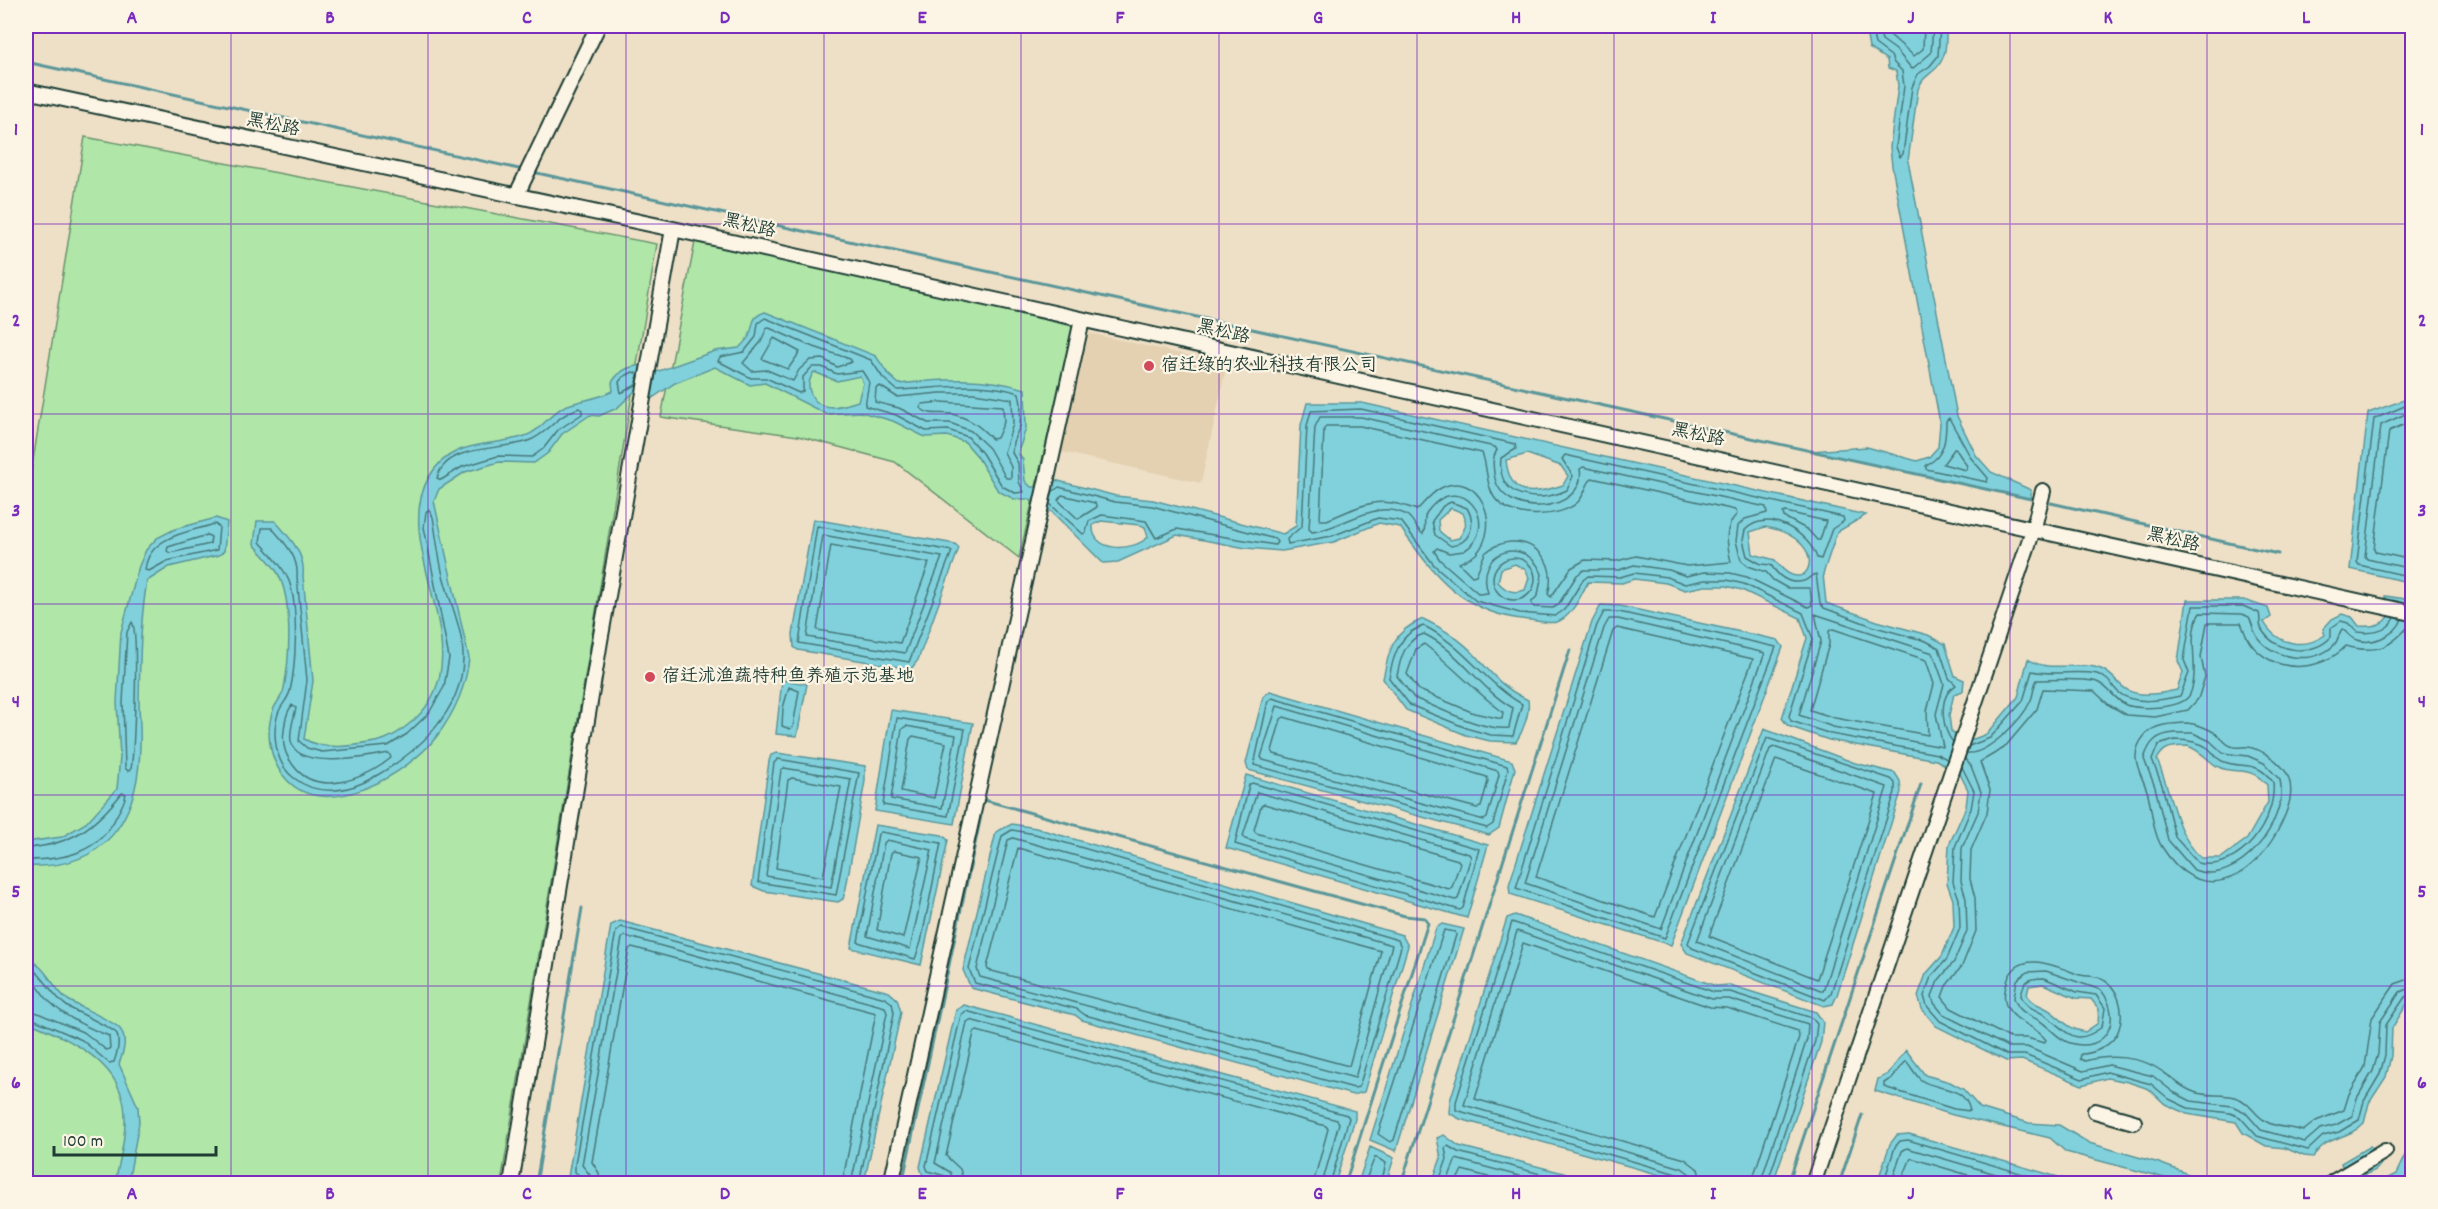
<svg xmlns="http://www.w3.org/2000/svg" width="2438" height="1209" viewBox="0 0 2438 1209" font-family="Dekko,'LXGW WenKai TC',sans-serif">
<rect width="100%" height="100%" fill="#eee0c7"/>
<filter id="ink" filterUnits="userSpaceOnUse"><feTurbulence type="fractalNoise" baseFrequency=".0167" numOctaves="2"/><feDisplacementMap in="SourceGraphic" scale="12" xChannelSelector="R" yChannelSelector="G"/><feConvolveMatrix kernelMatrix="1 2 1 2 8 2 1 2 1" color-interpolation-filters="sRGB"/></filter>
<g filter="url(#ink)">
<!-- built -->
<path fill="#e4d1b2" d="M1089 333 1227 364 1201 483 1061 452Z"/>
<!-- green -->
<path fill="#b0e6a8" stroke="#68926e" stroke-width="1.5" d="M85 137 657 244 501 1183 26 1184V504Z
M695 242 1070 323 1073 331 1019 558 895 462 798 436 661 417Z"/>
<!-- water -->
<path fill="#81d1dd" stroke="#5a9699" stroke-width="1.5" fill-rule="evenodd" d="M1865 26H1946C1946 42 1948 59 1933 71 1926 77 1922 79 1918 89L1908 161 1957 416 1976 455 1991 472 2031 490V499L1811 451 1867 447 1917 461 1929 457 1938 447 1940 423 1892 166 1890 147 1898 86 1896 71 1888 68 1887 60 1869 48Z
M765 312 876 356 888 374 899 384C941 379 984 376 1025 389L1026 428 1018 453 1023 460 1025 481 1031 487H1049L1055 480 1116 496 1153 500 1283 534 1296 526 1301 425 1307 403H1362L1866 515 1837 532 1823 574 1826 603 1877 621 1928 635 1945 644 1955 676 1964 680 1963 691 1954 694 1949 715 1951 731 1958 738 1971 740 1987 734 2018 697 2028 659C2050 674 2078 660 2101 669 2116 675 2120 690 2135 693 2149 696 2163 693 2177 690L2183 672 2178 661 2187 600H2244L2268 608 2271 617 2264 622C2277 645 2304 650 2325 635L2323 629 2332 619 2342 614 2352 617 2359 626C2371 627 2380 626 2389 617L2385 596 2412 600V996L2392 1028 2391 1056 2386 1077 2369 1103 2364 1123C2345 1142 2329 1133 2313 1157L2304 1156 2285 1148 2266 1146 2243 1133 2236 1122 2187 1114 2165 1104 2149 1089 2128 1082 2107 1078 2082 1085 2022 1060 2006 1061 1936 1026 1922 1009 1918 996 1926 974 1942 956 1954 927 1953 900 1947 883 1949 845 1966 807 1968 790 1959 772 1936 760 1829 740 1788 726 1782 718 1807 638 1800 618 1742 590 1726 586H1705L1685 590 1666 583 1634 579 1622 583 1588 582C1581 595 1572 617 1557 622 1550 624 1537 621 1530 620 1465 615 1435 577 1400 527L1379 523 1334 542 1282 551 1246 548 1177 535 1118 562 1103 563 1052 512 1028 499H1014L998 491 977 456 965 442 947 436 925 437 893 421 861 412 826 414 765 383 750 385 715 367 675 383 651 399 656 372 715 351 739 348C742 345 747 340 749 336 755 324 749 318 765 312ZM814 372 837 381 860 376 863 383 858 401C842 406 820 414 811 394 807 386 809 379 814 372ZM1527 454 1561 466 1568 476 1563 485C1533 495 1510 498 1506 460ZM1451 508 1463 513C1468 524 1465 529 1459 538L1450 540 1439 531 1438 520ZM1101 521 1140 525 1145 527 1148 537C1133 552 1091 553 1093 525ZM1765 527C1836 539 1808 606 1775 560L1753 554 1750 532ZM1515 564 1526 570 1529 578 1525 590C1513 594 1506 591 1498 582L1501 569ZM2188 746C2201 751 2204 757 2215 765 2234 777 2247 762 2267 785L2268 802 2247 839 2221 858H2201C2172 829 2174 797 2157 760 2164 745 2173 747 2188 746ZM2043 984 2076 998 2091 999 2099 1009 2098 1023 2085 1032C2066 1029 2062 1018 2047 1009 2038 1004 2033 1004 2027 995L2029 986Z
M645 365 641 391 634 392 617 408 599 416 590 415 562 434 548 453 534 463 499 462 465 472 439 489 434 501 469 658C466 688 455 712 437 736 410 772 327 823 287 780 270 762 264 732 274 708 277 701 283 696 284 688 290 658 293 599 277 572 271 562 261 553 254 544L257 521H275C289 537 306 554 303 576L313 681 304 739C325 751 353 746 375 742 391 739 402 730 414 720 487 654 388 547 429 477 452 438 488 448 525 436 541 431 550 413 565 406 581 400 598 399 613 391L612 382C621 369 630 366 645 365Z
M2412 397V583L2350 569 2368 413Z
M216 518 227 522 224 551 219 555 169 567 147 581C140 621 140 660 139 700 139 715 141 730 140 745 139 820 105 870 26 866V842L62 837 86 823 117 789 120 757 117 702 121 632 139 566 146 550 157 538 175 529Z
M813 519 955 544 959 548 918 660 911 669 798 650 794 647 793 634Z
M1601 605 1620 606 1778 640 1783 647 1671 945 1510 894 1509 885 1592 622Z
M1423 619C1440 627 1461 640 1474 654 1493 675 1501 687 1528 700 1530 714 1523 731 1516 742L1490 741 1466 735 1406 710 1383 679C1389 649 1393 631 1423 619Z
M782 680 807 684 797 736 776 734Z
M1270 691 1512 761 1515 769 1499 828 1489 835 1248 770 1246 763 1263 697Z
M891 710 973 723 954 824 875 811Z
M1764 729 1855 763 1895 773 1900 781 1901 792 1837 995 1833 1004 1824 1006 1687 953 1681 944Z
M777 753 865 766V781L846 888 843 899 838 902 764 891 752 886 769 761 771 755Z
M1246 775 1488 845 1467 918 1226 848Z
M1012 824 1036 828 1402 935 1408 946 1364 1092 1353 1095 1082 1020 1075 1015 971 988 963 970 996 832Z
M875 825 942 835 948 840 921 965 851 948Z
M1515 915 1716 986 1730 985 1816 1012 1823 1022 1821 1042 1773 1183H1689L1460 1119 1449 1113 1450 1101 1507 918Z
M620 921 889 992 897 999 901 1012 864 1183 586 1184 568 1177 611 925Z
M1442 924 1464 929 1396 1151 1370 1140 1436 928Z
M26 959C46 964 52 988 68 1000 79 1007 116 1022 120 1029 128 1040 123 1053 119 1064L138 1107 139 1123 128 1183H115C120 1159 128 1130 124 1105 116 1058 64 1037 26 1021Z
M964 1005 1355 1111V1119L1335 1183 952 1184 923 1176 920 1167 956 1010Z
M1906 1050 1925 1075 1950 1082 1963 1089 1980 1108 2029 1123 2059 1125 2089 1143 2159 1163 2212 1183H2184L2066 1152 2050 1138 1953 1115 1875 1091 1878 1079 1888 1074Z
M1909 1134 2079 1183H1877L1890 1144 1897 1135Z
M1444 1135 1459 1146 1602 1183H1432L1441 1158 1437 1138Z
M2370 1146 2381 1164 2376 1170 2348 1182 2341 1163Z
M1370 1147 1394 1158 1386 1183H1358Z
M2406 1153 2412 1155V1183H2379L2396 1174Z"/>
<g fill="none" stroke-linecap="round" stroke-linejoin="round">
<!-- shore -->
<path stroke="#467878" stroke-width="1.5" d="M1871 26 1875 44 1891 56 1894 63 1902 71 1904 86 1896 147 1900 157 1903 154 1912 87 1918 74 1930 66 1938 56 1940 26
M1878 26 1882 40 1896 50 1912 69 1931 53 1933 26
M1887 26 1890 35 1914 56 1923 49 1924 26
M765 318 871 360 883 378 897 390C938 389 978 380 1019 393L1021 404 1020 426 1013 442 1012 453 1018 463 1019 482 1024 492 1015 493 1002 486 982 453 968 437 948 430 926 431 896 415 865 406 869 382 862 371 837 374 822 367H812L803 377V391L799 393 766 378H751L718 361 720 357 744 352 756 337 758 323Z
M767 327 808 345 850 359 852 362 837 367 823 359 810 360 799 370 793 381 767 370 752 371 743 363 761 342Z
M774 338 800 352 788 369 762 359Z
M633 372 638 374 636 385 621 393 619 382 623 377Z
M880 386 897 397 940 393H974L1012 399 1013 424 1004 452 1011 467V478H1006L989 448 971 431 950 423H928L899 408 875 402 876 388Z
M941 402 1003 406 1004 422 997 438 992 439C980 426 969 418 952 414 939 412 931 417 920 408L922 404Z
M2412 403 2374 419 2357 562 2359 565 2412 577
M579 408 582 410V414L558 430 543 449 532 457 498 456 462 467 441 480 437 478C447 443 501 451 528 441 547 435 555 416 579 408Z
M2412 411 2381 425 2365 556 2367 559 2412 569
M1320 417H1361L1495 447 1497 450C1492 458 1493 464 1494 473 1499 522 1588 513 1580 469L1583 467 1766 507 1767 513 1745 519 1738 526 1736 541 1741 560 1748 566 1766 572 1773 580 1787 588H1810L1812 605 1808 607 1747 577 1730 573 1705 572 1686 576 1669 570 1634 565 1619 570H1584L1577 575 1558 605 1553 608 1534 607 1531 603 1538 595 1542 574C1526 534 1474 550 1488 593L1479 594 1440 560 1434 551 1437 548 1449 553 1464 551C1503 526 1461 466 1427 512 1422 519 1427 527 1423 534 1417 530 1414 521 1408 516 1379 496 1341 529 1312 532L1309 529 1315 427Z
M1949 418 1971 458 1988 478 1987 482 1926 469V465C1945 457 1946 438 1946 421Z
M2412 421 2389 431 2374 549 2376 552 2412 560
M1326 426H1360L1482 453C1488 467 1485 483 1494 497 1508 520 1560 519 1578 502 1585 495 1586 484 1592 478L1735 510 1737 514C1723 528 1727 544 1731 562L1687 566 1636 556 1617 561 1585 560 1571 568 1551 597 1548 594C1561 552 1517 526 1485 553L1476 575 1472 576 1459 563C1465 560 1471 558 1476 554 1503 525 1479 469 1441 488 1431 493 1424 503 1417 510 1377 494 1364 505 1327 520H1320L1324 429Z
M1955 448 1967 466 1966 470 1943 464Z
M1062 495 1095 503 1097 507 1078 519 1058 500Z
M1451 502 1467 508C1477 525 1470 543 1451 546L1435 535 1432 521 1443 506Z
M1050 504 1083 534 1086 532 1089 521 1102 515 1146 521 1156 538 1177 529 1275 545 1277 542 1275 539 1152 506 1115 502 1059 487 1052 492
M429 510 433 517C436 535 438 553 442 571 448 599 464 630 463 659 462 712 417 753 374 777 349 792 318 797 294 778 275 764 271 732 279 711 282 704 288 699 290 691 296 666 298 613 291 587 286 569 272 556 260 542L262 528H272C285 543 299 557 297 577L307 680 299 741 307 748 322 752 388 746 407 734 429 713 444 687 449 658 424 527 426 512Z
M1786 512 1826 521 1820 540H1817L1808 530 1784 517 1783 513Z
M215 524 219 527 217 550 167 561 149 571 145 570C148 536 189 532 215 524Z
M817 526 952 551 909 662 799 643Z
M207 535 211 537 210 544 170 553 167 551 168 547Z
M823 535 942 557 905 653 807 637Z
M831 545 929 563 900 643 817 630Z
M1493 579a21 21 0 1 1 42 0a21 21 0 1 1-42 0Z
M1604 612H1619L1776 647 1665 938 1516 888 1597 625Z
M1815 614 1933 653 1944 684 1936 714 1943 747 1833 727 1799 715 1821 641Z
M1618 619 1765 653 1661 929 1525 883 1604 628 1609 619Z
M132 622C139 631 134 751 131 769L128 771 125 768 123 702 127 632Z
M2412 622C2393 646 2378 655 2346 646 2321 672 2276 675 2251 644 2246 638 2244 630 2241 623H2207L2201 657 2205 677 2198 699 2188 710 2155 717 2127 715 2109 705 2094 691 2043 689 2037 709 2004 748 1980 762 1990 790 1987 813 1971 850 1970 879 1975 898 1976 931 1962 966 1946 986 1942 997 1951 1008 2010 1038H2027L2044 1043 2046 1040C2035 1024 2015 1024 2006 1005 2003 997 2005 990 2007 982 2017 948 2056 966 2077 974 2084 977 2092 975 2100 978 2119 986 2125 1011 2119 1029 2114 1045 2094 1054 2081 1054L2080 1059 2085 1061C2107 1055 2141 1055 2163 1072 2174 1079 2181 1088 2194 1092 2207 1097 2222 1093 2235 1097 2251 1102 2254 1116 2267 1122 2277 1128 2291 1127 2303 1131L2316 1121 2344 1110 2349 1094 2365 1067 2372 1018 2395 984 2412 978
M1424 626C1463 645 1485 683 1522 704L1513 736 1491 735 1469 729 1410 705 1389 678C1393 656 1400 632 1424 626Z
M1617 628 1753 659 1655 917 1536 877 1613 631Z
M1833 629 1926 660 1934 684 1927 711 1928 735 1835 718 1810 710 1829 644V631Z
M1424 634C1460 651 1479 689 1513 708L1509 728C1482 731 1440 708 1414 698L1397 676C1400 659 1405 639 1424 634Z
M1424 644C1452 665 1474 691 1503 712L1502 719 1474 713 1419 690 1407 674 1416 649Z
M789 687 799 691 793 727 790 729 782 726 783 708Z
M1272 698 1507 766 1508 770 1493 824 1487 828 1254 765 1268 701Z
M292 705 296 708C294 718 289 731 291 741 296 771 369 757 389 753L391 758C366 779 316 798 293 765 285 755 282 743 284 731 285 721 286 713 292 705Z
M1277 706 1498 771 1499 775 1487 818 1484 820 1263 760 1261 757Z
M1284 717 1487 777 1488 781 1481 807 1477 808 1274 754 1272 751 1281 719Z
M897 718 965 729 948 816 883 805Z
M2187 723C2197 724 2209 729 2217 734 2222 738 2225 744 2231 746 2236 749 2243 746 2249 747 2262 750 2274 758 2283 768 2299 788 2287 813 2277 832 2249 882 2199 906 2162 847 2153 833 2152 811 2148 794 2142 773 2126 757 2145 735 2156 723 2173 724 2187 723Z
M906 726 956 735 942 808 891 799 902 729Z
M2175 733H2193L2210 741 2223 753 2248 756 2264 763 2280 780C2289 820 2239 888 2194 870L2168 840 2155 787 2144 759C2149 742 2157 734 2175 733Z
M913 736 946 743 934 798 901 791 910 739Z
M1767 738 1891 779 1895 783V792L1831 993 1825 1000 1692 948 1688 943Z
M2175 740C2187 740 2198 741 2208 748 2213 752 2216 758 2222 761 2243 770 2255 758 2273 782 2277 820 2240 873 2198 863L2175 837 2162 785 2152 760 2158 745Z
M1969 746 1990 738 2023 701 2032 671C2052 676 2076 670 2097 674 2107 677 2111 684 2117 691 2132 706 2162 700 2180 696L2189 673 2184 660 2193 606H2243L2259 613C2261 619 2258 623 2262 630 2276 653 2313 657 2331 637V628L2341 621 2348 623 2357 632C2371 634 2387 632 2395 618
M1774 747 1887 787 1823 991 1697 941 1770 749Z
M1967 753C1987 755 2022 720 2030 702 2034 695 2033 686 2037 680 2052 680 2083 678 2097 682 2109 687 2114 699 2126 705 2139 710 2184 709 2190 694 2201 669 2185 636 2200 613L2242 614 2249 617C2252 623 2253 631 2258 638 2275 660 2314 665 2334 645 2339 640 2338 634 2342 629 2346 631 2348 635 2353 638 2369 647 2396 636 2402 619
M778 759 859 773 836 895 758 882 774 763Z
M1776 759 1877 794 1817 979 1709 936Z
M1947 759 1937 754 1831 734 1791 721 1789 716 1813 639 1803 613 1744 584 1727 580H1705L1685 584 1667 577 1634 573 1620 577 1588 576 1583 580 1564 610 1555 616 1520 613 1476 601 1434 565 1401 521 1378 518 1332 536 1288 544 1287 539 1302 526 1307 426 1311 411 1361 409 1515 444 1516 449 1501 458C1496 499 1538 504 1567 490L1573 476 1562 459 1565 455 1843 517 1844 521 1832 529 1821 559 1817 558C1809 533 1768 507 1745 530L1743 540 1747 556 1761 564 1771 565C1778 576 1789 585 1804 581 1809 579 1811 575 1816 574L1820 603 1824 608 1875 627 1926 641 1939 648 1949 678 1956 685C1954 687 1951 688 1949 691 1939 704 1943 731 1953 742
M1965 759 1971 766 1981 792 1978 812 1962 848 1961 881 1966 899 1967 931 1954 962 1938 981 1932 996 1934 1003 1944 1015 2008 1047H2027L2083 1071 2109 1065 2153 1076 2173 1092 2191 1101 2232 1106 2245 1112 2261 1130 2305 1142 2320 1129 2336 1125 2352 1116 2357 1098 2373 1071 2378 1054 2380 1022 2400 992 2412 987
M1962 767 1974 791 1971 809 1955 847 1953 882 1959 899 1960 928 1947 959 1931 977 1924 996 1927 1006 1940 1021 2007 1055H2025L2082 1079 2107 1072 2151 1084 2169 1099 2188 1108 2230 1113 2240 1117 2257 1136 2308 1150 2323 1136 2339 1132 2359 1120 2364 1101 2380 1074 2385 1055 2386 1025 2405 997 2412 994
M784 768 851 779 831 887 766 876 781 770Z
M792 778 841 787 823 877 776 868 788 780Z
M1252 783 1479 849 1463 908 1460 910 1235 844 1249 785Z
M1257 792 1469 854 1471 857 1458 899 1455 900 1245 839 1243 836Z
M1264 804 1458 860 1460 863 1452 887 1449 889 1256 833 1254 830 1261 806Z
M1012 830 1035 834 1398 940 1401 947 1359 1087 1354 1088 1085 1015 1077 1009 975 983 969 969 1002 836Z
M881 832 941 843 921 942 915 959 858 942 878 834Z
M1013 838 1392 945 1355 1078 980 977 977 969 1008 840Z
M887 840 932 850 910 949 867 936 884 843Z
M26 848C71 845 94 828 122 793L126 794C125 801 121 808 117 815 100 853 64 860 26 860
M1018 848 1381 951 1349 1066 988 970 987 967Z
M894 851 922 857 903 938 877 930 891 853Z
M1444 930 1455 932 1456 935 1394 1140 1390 1142 1378 1134Z
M26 965C44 973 51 996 68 1007 77 1012 115 1029 117 1034 120 1044 117 1053 114 1062L109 1063 82 1040 26 1016
M2046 971 2101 990C2124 1019 2106 1054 2070 1043 2057 1039 2051 1028 2040 1021 2028 1014 2019 1013 2014 998L2017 980 2027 972Z
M26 973C37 981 40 993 50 1002 66 1018 88 1028 109 1036L110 1049 106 1050 85 1033 26 1008
M2044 978 2077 992 2096 995 2105 1008 2102 1027C2074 1048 2068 1032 2046 1016 2036 1009 2027 1009 2021 996 2023 980 2029 978 2044 978Z
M1906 1061C1911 1066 1915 1075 1921 1080 1936 1091 1965 1084 1970 1111L1954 1109 1884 1087V1083L1892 1078Z
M584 1184 582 1177 575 1172V1164L616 931 621 927 885 998 892 1003 894 1013 859 1184
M591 1184 590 1175 582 1165 622 938 625 936 885 1007 887 1013 851 1184
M600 1184 599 1173 592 1162 629 949 632 947 876 1013 842 1184
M947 1184 945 1176 928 1171 926 1166 961 1015 966 1011 1347 1115 1349 1118 1330 1184
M955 1184 950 1172 935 1163 967 1022 970 1020 1337 1120 1339 1123 1322 1184
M964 1184 960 1169 946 1156 974 1033 977 1031 1326 1126 1328 1129 1313 1184
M1364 1184 1375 1157 1386 1163 1381 1184
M1438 1184 1447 1159 1445 1148 1448 1146 1458 1152 1578 1184
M1446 1184 1456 1159 1549 1184
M1455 1184 1462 1170 1514 1184
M1685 1184 1680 1175 1456 1110V1102L1512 922 1714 992H1730L1812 1018 1817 1024 1815 1041 1767 1184
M1693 1184 1690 1174 1682 1168 1464 1105 1517 931 1712 999H1729L1808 1024 1807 1039 1760 1184
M1702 1184 1698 1169 1685 1159 1475 1099 1523 943 1710 1007 1727 1008 1798 1031 1799 1037 1751 1184
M1883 1184 1895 1147 1900 1141 1908 1140 2057 1184
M1891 1184 1902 1151 1907 1148 2030 1184
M1900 1184 1911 1158 1998 1184"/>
<!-- stream -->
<path stroke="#5a9699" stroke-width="3" d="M26 62 519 169
M537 173 2031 499
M2051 503 2278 554
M984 800 1405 916 1425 918 1428 923 1345 1184
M536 1184 582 908
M902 1184 981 816
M1401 1184 1570 650
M1788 1184 1921 784
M1839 1184 1862 1115"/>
<!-- minor casing -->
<g stroke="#1f3d34" stroke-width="18">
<path id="minor" d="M26 91 673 229 2412 613
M516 196 598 26
M2095 1111 2134 1122
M2333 1182 2385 1151
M511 1184 600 641 673 229
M891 1184 1082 320
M1813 1184 2034 527 2043 491"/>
</g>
<!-- minor -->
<use href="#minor" stroke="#fcf5e5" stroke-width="14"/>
</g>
</g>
<!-- grid -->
<path fill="none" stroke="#7b2cbf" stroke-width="1.5" stroke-opacity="0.55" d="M231 26V1184M428 26V1184M626 26V1184M824 26V1184M1021 26V1184M1219 26V1184M1417 26V1184M1614 26V1184M1812 26V1184M2010 26V1184M2207 26V1184M26 224H2412M26 414H2412M26 604H2412M26 795H2412M26 986H2412"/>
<!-- markers -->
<g fill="#d1495b" stroke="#fcf5e5" stroke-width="2">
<circle cx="1149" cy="366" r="6"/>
<circle cx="650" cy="677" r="6"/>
</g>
<g text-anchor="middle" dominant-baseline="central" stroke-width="4.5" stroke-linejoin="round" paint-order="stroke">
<!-- street labels -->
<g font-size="18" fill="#1f3d34" stroke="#fcf5e5">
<text transform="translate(273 126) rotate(12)">黑松路</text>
<text transform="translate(749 227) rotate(13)">黑松路</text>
<text transform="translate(1223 333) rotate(13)">黑松路</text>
<text transform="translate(1698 436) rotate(12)">黑松路</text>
<text transform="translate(2173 541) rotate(13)">黑松路</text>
</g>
<!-- poi labels -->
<g font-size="18" fill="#1f3d34" stroke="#fcf5e5" text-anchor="start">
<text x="1161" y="366">宿迁绿的农业科技有限公司</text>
<text x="662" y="677">宿迁沭渔蔬特种鱼养殖示范基地</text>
</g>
</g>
<!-- margin -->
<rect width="2438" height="1209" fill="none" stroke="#fcf5e5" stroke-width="66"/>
<!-- scale -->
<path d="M54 1146v9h162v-9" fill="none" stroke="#1f3d34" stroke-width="3"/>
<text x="63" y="1146" font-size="18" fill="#1f3d34" stroke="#fcf5e5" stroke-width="4.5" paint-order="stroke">100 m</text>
<rect x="33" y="33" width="2372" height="1143" fill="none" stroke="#7b2cbf" stroke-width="2"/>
<g font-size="20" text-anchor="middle" font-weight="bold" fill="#7b2cbf">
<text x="132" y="23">A</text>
<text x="330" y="23">B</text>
<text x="527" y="23">C</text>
<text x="725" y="23">D</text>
<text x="922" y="23">E</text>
<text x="1120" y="23">F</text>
<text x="1318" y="23">G</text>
<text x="1516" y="23">H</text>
<text x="1713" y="23">I</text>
<text x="1911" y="23">J</text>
<text x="2108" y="23">K</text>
<text x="2306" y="23">L</text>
<text x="16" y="135">1</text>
<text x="2422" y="135">1</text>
<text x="16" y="326">2</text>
<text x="2422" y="326">2</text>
<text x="16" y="516">3</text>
<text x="2422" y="516">3</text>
<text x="16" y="707">4</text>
<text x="2422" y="707">4</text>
<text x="16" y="897">5</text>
<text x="2422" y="897">5</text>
<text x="16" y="1088">6</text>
<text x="2422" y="1088">6</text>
<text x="132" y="1199">A</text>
<text x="330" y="1199">B</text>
<text x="527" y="1199">C</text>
<text x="725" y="1199">D</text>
<text x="922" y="1199">E</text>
<text x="1120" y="1199">F</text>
<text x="1318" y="1199">G</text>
<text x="1516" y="1199">H</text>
<text x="1713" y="1199">I</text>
<text x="1911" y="1199">J</text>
<text x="2108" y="1199">K</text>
<text x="2306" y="1199">L</text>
</g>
</svg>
